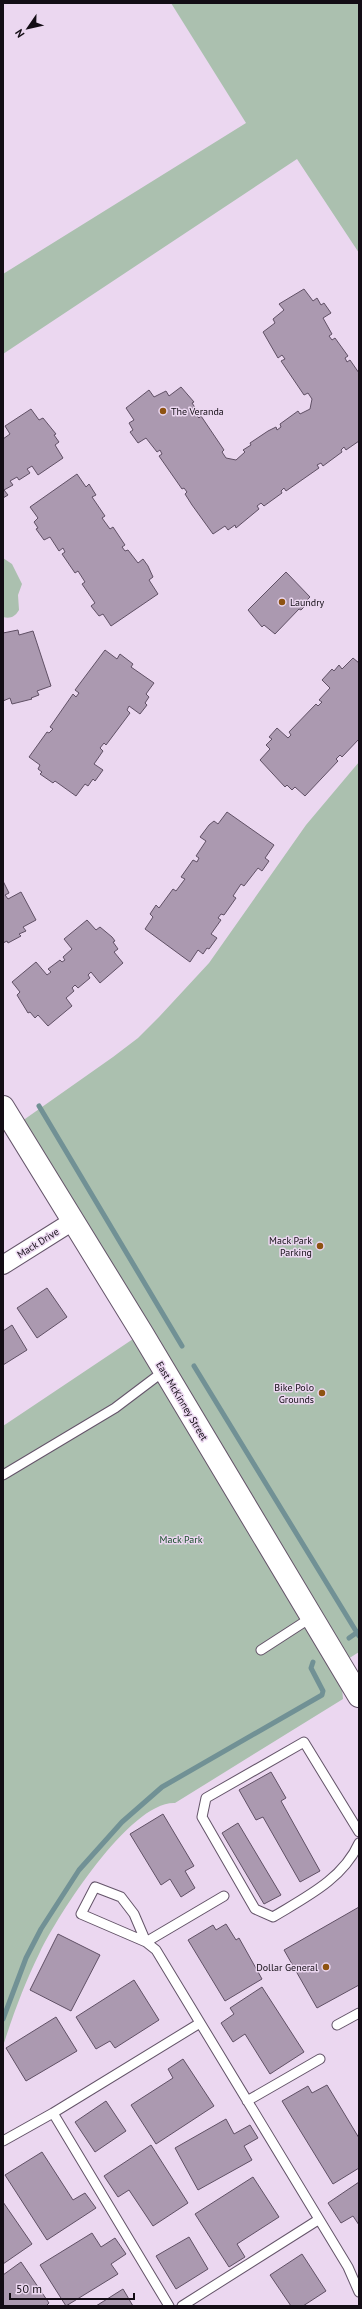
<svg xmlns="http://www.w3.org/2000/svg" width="362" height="2309" viewBox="0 0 362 2309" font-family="'PT Sans',sans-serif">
<rect width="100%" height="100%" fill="#ebd7f0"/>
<!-- green -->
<path fill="#abc0af" d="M171 3H359V253L297 159 3 354V274L246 123Z
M3 558 12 564 22 584 18 595 19 610C15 617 10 619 3 617Z
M359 762V1652L340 1664 343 1699 175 1803C130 1801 58 1915 40 1952 25 1982 13 2015 3 2046V1426L142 1333 15 1126 113 1057 138 1038 159 1017 209 963 306 825Z"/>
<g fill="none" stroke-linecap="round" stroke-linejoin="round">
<!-- stream -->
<path stroke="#719195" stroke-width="5" d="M39 1106 182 1346
M194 1366 359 1636
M349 1638 359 1631
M3 2019 26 1958 41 1929 79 1870 122 1822 162 1787 322 1695 323 1691 311 1668 313 1662"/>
</g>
<!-- building -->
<path fill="#ab99b0" stroke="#605065" d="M304 289 313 301 317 298 321 305 324 303 331 313 323 318 332 334 329 336 332 340 335 338 348 356 345 358 347 362 350 360 359 373V441L346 450 344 447 341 450 342 452 323 466 321 463 317 465 319 468 286 491 284 488 281 491 282 493 264 506 261 503 257 506 259 509 236 528 235 525 228 530 225 526 213 534 192 505 185 494 187 492 184 488 182 489 159 456 162 454 160 450 157 452 146 438 138 443 130 432 133 430 129 423 134 420 126 408 149 390 154 397 166 391 169 396 181 387 194 402 192 403 198 412 195 414 199 418 201 416 224 450 222 452 226 458 236 460 245 452 243 450 251 445 250 443 268 431 276 427 277 430 281 427 280 424 298 411 300 414 310 409 312 399 308 393 304 395 281 361 285 359 282 355 278 358 263 332 275 323 273 319 284 310 279 304Z
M31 409 39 420 43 418 56 434 54 435 59 442 55 445 63 458 38 475 32 466 27 469 30 473 19 480 17 477 10 481 13 485 4 490 8 495 3 498V439L10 434 5 426Z
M77 474 86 487 89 484 96 495 92 497 105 516 102 518 110 529 113 527 125 545 122 547 125 551 128 550 138 563 143 559 148 566 153 577 149 580 158 594 111 626 103 614 99 616 91 606 95 603 82 584 85 582 78 571 75 573 62 554 65 552 63 548 59 551 50 537 44 540 36 529 38 528 34 522 38 518 30 507Z
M286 572 310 597 306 601 308 603 301 610 299 609 275 634 264 625 262 627 248 610Z
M18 630 19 635 33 631 51 686 37 691 39 695 31 698 32 699 12 704 10 698 3 701V633Z
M105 650 117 659 120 654 133 664 131 667 154 683 146 694 149 697 145 703 147 705 140 714 129 706 127 710 130 713 106 745 104 743 100 748 103 751 94 764 103 770 95 781 93 779 88 786 85 784 76 796 55 781 53 783 40 774 42 772 38 769 40 765 29 757 47 732 49 733 53 729 50 727 73 694 76 697 79 693 75 690Z
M353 658 359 663V739L342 757 340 755 336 759 338 761 305 796 295 787 292 790 287 785 285 787 260 760 270 749 266 745 272 739 269 737 277 728 288 738 291 735 289 732 316 704 318 706 322 702 319 700 330 688 322 680 332 669 334 671 339 665 342 669Z
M227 812 274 845 265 858 269 861 262 871 258 868 244 886 241 884 233 896 236 898 224 915 221 914 218 918 221 920 211 934 217 938 209 949 207 948 203 954 198 950 190 962 145 929 153 917 150 914 156 905 159 908 173 889 176 891 185 879 181 877 193 860 197 862 199 858 196 856 206 841 200 837 209 825 214 821 218 824Z
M3 881 9 893 5 895 8 899 21 892 36 920 23 927 26 931 19 934 21 936 8 943 7 941 3 943Z
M87 920 96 930 100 927 112 937 115 941 113 942 118 949 114 952 123 963 100 983 91 972 88 975 90 978 78 988 75 985 72 988 74 991 66 998 72 1006 48 1026 38 1015 35 1018 30 1012 28 1013 17 995 20 992 12 982 36 962 47 975 51 972 48 969 60 960 62 962 65 960 63 957 72 949 64 939Z
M47 1288 67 1317 37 1338 17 1308Z
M12 1325 27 1350 3 1365V1331Z
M271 1772 286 1798 281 1801 320 1871 300 1882 263 1817 256 1820 239 1790Z
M163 1814 194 1866 185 1871 195 1888 181 1897 170 1879 161 1885 130 1834Z
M238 1823 281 1895 264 1904 222 1833Z
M359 1907V1985L317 2008 284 1950Z
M226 1924 236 1940 239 1938 262 1979 225 2001 188 1940 213 1925 216 1930Z
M58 1934 100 1955 71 2011 30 1990Z
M134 1980 159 2020 115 2048 110 2041 96 2049 76 2017Z
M262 1987 304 2052 270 2074 245 2034 233 2042 221 2023 234 2014 230 2008Z
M56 2017 77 2051 26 2081 6 2048Z
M183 2059 214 2106 156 2144 131 2105 173 2078 168 2069Z
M327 2085 359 2138V2168L333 2184 282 2101 308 2086 312 2093Z
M106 2101 126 2131 95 2152 75 2122Z
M226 2119 234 2134 250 2125 258 2138 244 2146 252 2160 198 2190 175 2148Z
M151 2145 188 2203 153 2226 129 2190 118 2197 104 2176Z
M42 2152 73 2200 85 2193 96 2208 47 2240 5 2175Z
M253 2177 279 2217 237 2244 245 2257 229 2267 195 2214Z
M359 2182V2225L353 2216 341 2223 328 2203Z
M3 2202 32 2244 3 2264Z
M92 2233 101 2247 115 2238 126 2254 111 2264 118 2274 66 2306 40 2265Z
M189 2237 208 2269 176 2289 156 2256Z
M302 2254 326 2291 303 2306H291L270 2275Z
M21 2262 49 2303 46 2306H3V2275Z
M123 2289 133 2306H96Z"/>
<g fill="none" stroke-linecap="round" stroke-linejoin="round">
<!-- service casing -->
<g stroke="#645469" stroke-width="11">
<path id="service" d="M3 1475 115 1408 164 1371
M261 1650 312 1617
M359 1832 304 1742 206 1798 202 1817 255 1909 273 1917C306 1897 343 1879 359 1843
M146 1942 134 1914 121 1897 95 1887 81 1914 146 1942 156 1950 348 2267 359 2292
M146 1942 224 1896
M337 2025 359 2013
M247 2101 320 2059
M53 2113 169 2306
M3 2141 53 2113 200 2023
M182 2306 318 2220"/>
</g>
<!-- minor casing -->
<g stroke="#645469" stroke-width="20">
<path id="minor" d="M3 1265 73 1221"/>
</g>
<!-- secondary casing -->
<g stroke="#645469" stroke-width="24">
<path id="secondary" d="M3 1107 142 1333 359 1696"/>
</g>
<!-- service -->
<use href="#service" stroke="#fff" stroke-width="9"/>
<!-- minor -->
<use href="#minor" stroke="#fff" stroke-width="18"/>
<!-- secondary -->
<use href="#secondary" stroke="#fff" stroke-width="22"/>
</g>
<!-- markers -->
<g fill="#8e5311" stroke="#ebd7f0" stroke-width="1.5">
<circle cx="163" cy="411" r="4"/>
<circle cx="282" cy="602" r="4"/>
<circle cx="320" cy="1246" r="4"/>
<circle cx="322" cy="1393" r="4"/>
<circle cx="326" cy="1967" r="4"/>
</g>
<g text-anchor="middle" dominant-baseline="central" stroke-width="3" stroke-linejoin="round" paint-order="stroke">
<!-- poi labels -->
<g font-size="10" fill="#130d15" stroke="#ebd7f0" text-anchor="end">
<text x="171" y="411" text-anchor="start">The Veranda</text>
<text x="290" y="602" text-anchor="start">Laundry</text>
<text x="312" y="1240">Mack Park<tspan x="312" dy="12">Parking</tspan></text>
<text x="314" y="1387">Bike Polo<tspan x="314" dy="12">Grounds</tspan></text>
<text x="318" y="1967">Dollar General</text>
</g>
<!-- street labels -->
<g font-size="10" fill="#130d15" stroke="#ebd7f0">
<text transform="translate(38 1243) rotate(-32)">Mack Drive</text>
<text transform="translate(182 1401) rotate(59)">East McKinney Street</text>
</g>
<!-- park labels -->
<g font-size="10" fill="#154b28" stroke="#ebd7f0">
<text x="181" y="1539">Mack Park</text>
</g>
</g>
<!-- border -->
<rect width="362" height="2309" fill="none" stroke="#130d15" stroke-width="8"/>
<!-- north arrow -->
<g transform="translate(28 28) rotate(236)" stroke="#ebd7f0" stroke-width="3" paint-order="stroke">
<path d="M0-3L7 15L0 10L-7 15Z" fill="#130d15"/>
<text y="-6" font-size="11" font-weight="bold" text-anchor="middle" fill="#130d15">N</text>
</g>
<!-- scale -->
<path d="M10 2293v6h124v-6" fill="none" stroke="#130d15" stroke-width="2"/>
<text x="16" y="2293" font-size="12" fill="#130d15" stroke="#ebd7f0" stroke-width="3" paint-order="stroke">50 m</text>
</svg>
